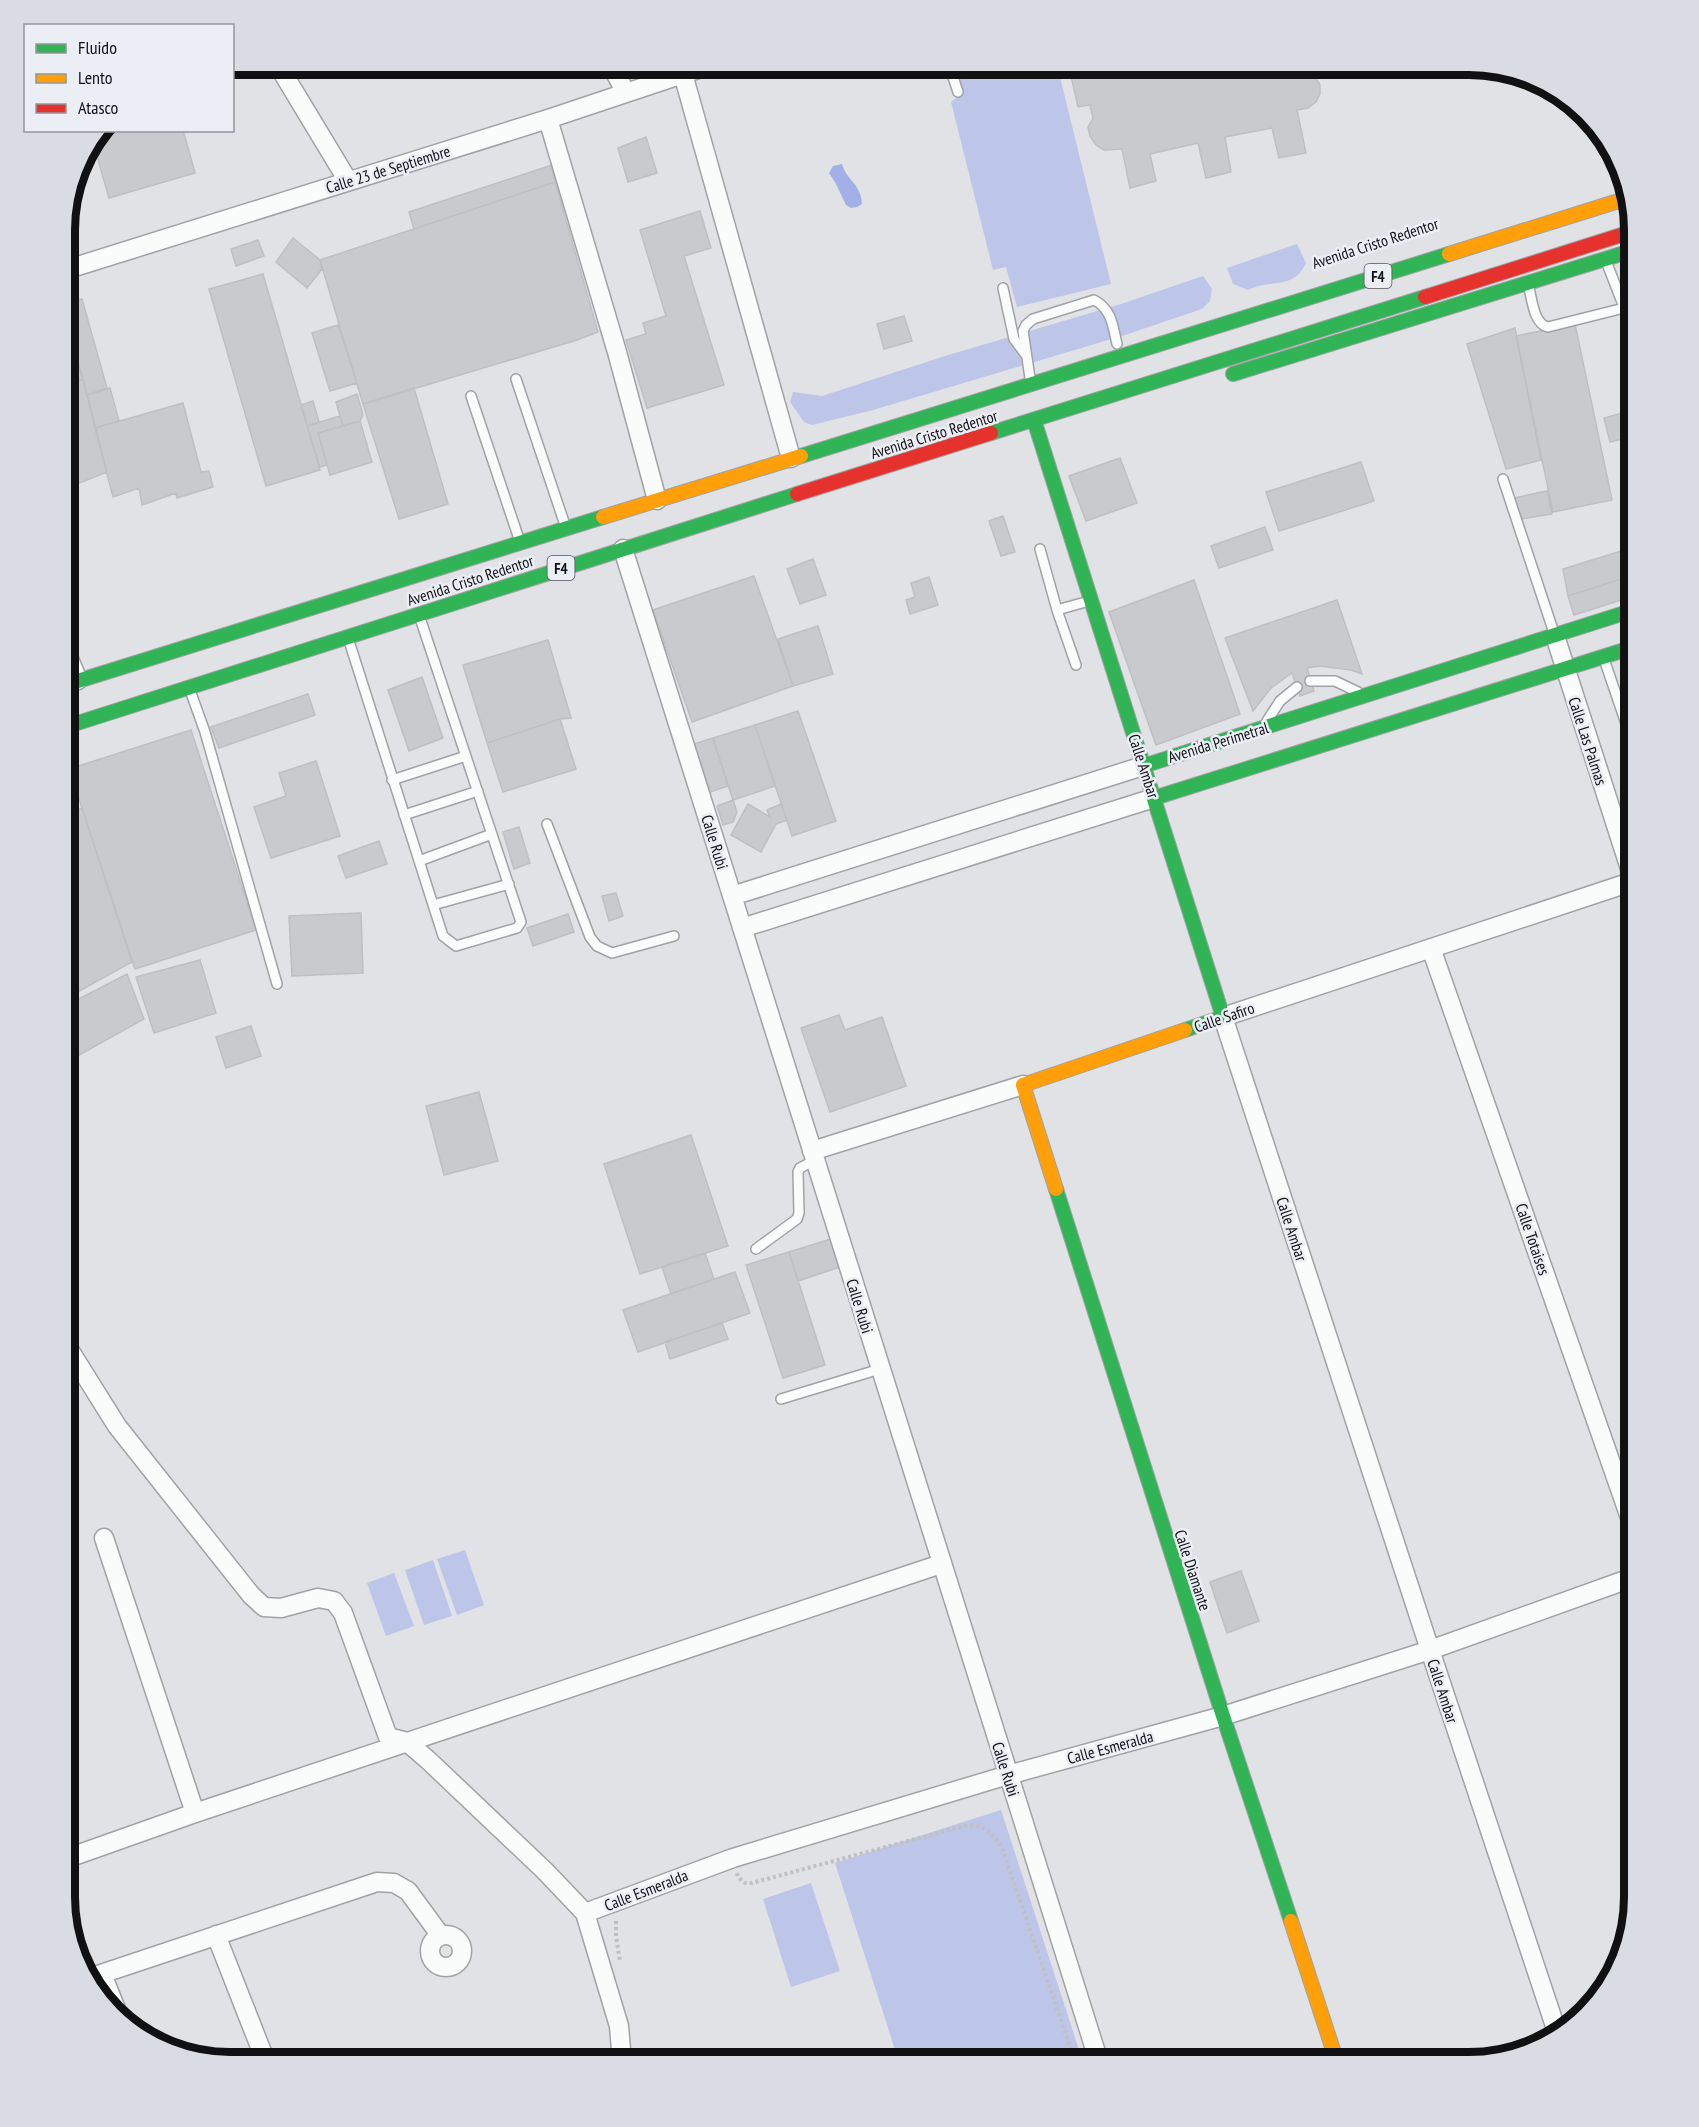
<svg xmlns="http://www.w3.org/2000/svg" width="1699" height="2127" viewBox="0 0 1699 2127" font-family="'PT Sans Narrow',sans-serif">
<rect width="100%" height="100%" fill="#e1e2e6"/>
<!-- green -->
<path fill="#bdc5e8" d="M955 65H1057L1111 284 1017 307 1006 267 993 270 951 102 963 93Z
M1297 244 1306 263C1293 291 1271 278 1248 290L1233 284 1227 268Z
M1203 276 1212 289 1210 301 1202 309 1125 335 873 410 812 425 804 422 790 402 793 392 822 396 945 356 1121 304Z
M465 1550 484 1605 457 1615 437 1559Z
M433 1560 452 1616 424 1625 405 1570Z
M394 1573 414 1626 386 1636 367 1583Z
M1001 1810 1083 2062H899L835 1863Z
M811 1883 840 1971 791 1987 763 1899Z"/>
<!-- water -->
<path fill="#a3b0e8" d="M842 164C846 180 861 183 862 204L857 207 851 208 846 205 835 182 829 173 833 166Z"/>
<!-- building -->
<path fill="#c9cace" stroke="#bebfc3" stroke-width="1.5" d="M1082 65H1287L1288 71 1306 70 1315 77 1320 85V94L1316 102 1308 108 1297 110 1306 153 1279 158 1272 128 1225 137 1231 172 1206 178 1198 143 1150 154 1156 181 1130 188 1122 149 1104 150 1096 145 1090 136 1088 127 1093 118 1090 105 1078 107 1071 76 1085 72Z
M102 130H183L195 173 109 198 93 142Z
M646 137 657 173 628 182 618 148Z
M552 165 555 182 414 229 409 212Z
M555 182 598 332 577 340 363 404 320 260Z
M700 211 711 248 684 256 724 385 647 408 626 340 646 334 643 323 666 316 640 230Z
M293 238 320 260 322 269 307 288 276 262Z
M258 240 264 256 236 266 231 249Z
M263 274 320 470 266 486 209 289Z
M82 299 107 388 87 395 65 316V301Z
M65 316 83 379 65 387Z
M904 316 912 341 884 349 877 324Z
M1575 324 1612 500 1553 512 1516 336Z
M338 325 357 383 330 391 312 333Z
M1515 328 1541 460 1506 469 1467 344Z
M83 379 107 472 65 489V387Z
M110 388 119 421 95 428 87 395Z
M414 388 448 504 399 519 363 404Z
M357 394 363 415 360 421 343 426 336 402Z
M313 401 319 422 307 426 301 405Z
M183 403 201 472 209 471 213 487 177 498 176 493 142 505 139 488 113 497 95 428Z
M1634 410V436L1610 442 1604 418Z
M340 416 343 426 318 433 327 465 320 467 307 426Z
M360 421 372 462 330 475 318 433Z
M1120 458 1137 503 1086 521 1069 476Z
M1361 462 1374 501 1279 531 1266 492Z
M1547 491 1552 514 1521 519 1514 498Z
M1003 516 1015 552 1001 556 989 521Z
M1265 527 1273 550 1219 568 1211 546Z
M1634 547V575L1568 596 1563 569Z
M813 559 826 595 800 604 787 569Z
M1634 575V596L1574 615 1568 596Z
M754 576 793 686 692 722 653 610Z
M929 577 938 605 910 614 906 600 915 597 911 583Z
M1194 580 1240 714 1156 745 1109 612Z
M1337 600 1362 674 1351 670 1320 666 1307 668 1314 691 1300 696 1292 673 1271 688 1253 711 1225 638Z
M818 626 833 674 793 686 778 639Z
M548 640 571 718 560 719 487 743 463 665Z
M422 677 443 738 409 751 388 690Z
M308 694 315 715 219 748 211 727Z
M798 711 836 821 792 836 755 725Z
M560 719 576 769 503 792 487 743Z
M755 725 775 786 733 800 713 738Z
M191 730 256 930 135 969 69 769Z
M713 738 728 786 710 792 694 744Z
M316 761 340 836 271 858 254 807 286 796 279 773Z
M733 800 737 812 733 822 723 825 717 806Z
M748 804 770 817 767 810 781 804 787 820 776 824 761 852 731 835Z
M82 808 132 962 65 999V815Z
M519 827 530 863 514 869 503 832Z
M379 841 387 864 346 878 338 856Z
M616 893 623 916 609 921 602 896Z
M361 913 363 973 292 976 289 916Z
M568 914 574 932 533 946 527 928Z
M200 960 216 1013 154 1033 136 977Z
M127 974 144 1019 65 1063V1006Z
M839 1015 845 1030 882 1017 906 1086 830 1112 801 1028Z
M251 1026 261 1056 226 1068 216 1037Z
M479 1092 498 1161 444 1175 426 1106Z
M691 1135 728 1246 640 1274 604 1164Z
M831 1239 840 1267 798 1281 789 1252Z
M789 1252 825 1365 783 1378 746 1265Z
M705 1253 714 1279 671 1294 662 1267Z
M735 1272 750 1313 638 1352 623 1310Z
M722 1323 728 1339 670 1359 665 1342Z
M1241 1571 1259 1621 1227 1633 1210 1582Z"/>
<g fill="none" stroke-linecap="round" stroke-linejoin="round">
<!-- lane casing -->
<g stroke="#a1a2a5" stroke-width="12">
<path id="lane" d="M949 65 958 92
M65 241 73 267
M1606 261 1634 333
M1528 284C1532 297 1533 324 1548 327L1624 308
M1003 288 1014 339 1026 355
M1030 378 1023 331 1026 325 1033 319 1094 300C1112 309 1113 327 1117 344
M516 379 565 525
M471 396 519 539
M1503 479 1554 633
M1040 549 1057 610
M349 641 443 936 456 946 517 928 521 922 420 618
M1604 659 1634 747
M1076 665 1057 610 1089 601
M1310 681H1335L1358 692
M191 693 205 732 277 984
M1267 721 1280 701 1297 687
M392 780 466 756
M404 815 478 791
M547 824 590 937 597 946 612 953 674 936
M419 861 492 834
M433 905 509 884
M756 1249 797 1219 799 1213 798 1172 800 1168 815 1160
M781 1399 880 1369
M743 2062 748 2061"/>
</g>
<!-- street casing -->
<g stroke="#a1a2a5" stroke-width="21">
<path id="street" d="M278 65 348 181
M611 65 626 93
M683 74 791 458
M548 119 617 352 657 500
M65 270 548 119 710 65
M623 549 1099 2062
M1555 636 1634 881
M65 650 78 680
M732 896 1143 766
M742 928 1154 798
M1431 948 1634 1529
M812 1151 1023 1085
M65 1343 117 1426 251 1595 264 1607 281 1608 318 1598 334 1601 343 1613 388 1737 407 1742 428 1760 545 1871 585 1913 619 2026 622 2062
M104 1538 195 1813
M65 1859 195 1813 941 1564
M585 1913 733 1858 1008 1775 1223 1716 1430 1650 1634 1577
M430 1951a16 16 0 1 1 32 0a16 16 0 1 1-32 0Z
M216 1935 266 2062
M102 1974 116 2009
M89 1978 377 1882 394 1883 408 1891 441 1936
M1558 2035 1430 1650 1223 1017 1634 881"/>
</g>
<!-- fast casing -->
<g stroke="#a1a2a5" stroke-width="16">
<path id="fast" d="M1233 374 1634 250
M1034 420 1223 1017 1185 1030
M991 433 1425 297
M801 456 1449 254
M65 685 603 517
M65 727 797 494
M1143 766 1634 610
M1154 798 1634 647
M1056 1189 1223 1716 1291 1921"/>
</g>
<!-- slow casing -->
<g stroke="#a1a2a5" stroke-width="16">
<path id="slow" d="M1449 254 1625 199
M603 517 801 456
M1056 1189 1023 1085 1185 1030
M1291 1921 1337 2062"/>
</g>
<!-- jam casing -->
<g stroke="#a1a2a5" stroke-width="16">
<path id="jam" d="M1425 297 1634 231
M797 494 991 433"/>
</g>
<!-- path -->
<path stroke="#c0c0c2" stroke-width="4" stroke-dasharray="3 3" stroke-linecap="butt" d="M737 1873 738 1877 745 1883H752L964 1826C983 1823 996 1834 1003 1850L1075 2062
M616 1921V1936L620 1961"/>
<!-- lane -->
<use href="#lane" stroke="#fafbfb" stroke-width="9"/>
<!-- street -->
<use href="#street" stroke="#fafbfb" stroke-width="18"/>
<!-- fast -->
<use href="#fast" stroke="#30b455" stroke-width="14"/>
<!-- slow -->
<use href="#slow" stroke="#ff9f0a" stroke-width="14"/>
<!-- jam -->
<use href="#jam" stroke="#e5322d" stroke-width="14"/>
</g>
<g text-anchor="middle" dominant-baseline="central" stroke-width="5" stroke-linejoin="round" paint-order="stroke">
<!-- shield labels -->
<g fill="#eceef6" stroke="#535358" stroke-width="1.5">
<rect x="1364.5" y="264" width="27" height="24" rx="4.5"/>
<rect x="547.5" y="556" width="27" height="24" rx="4.5"/>
</g>
<g font-size="15" font-weight="bold" fill="#111114">
<text x="1378" y="276">F4</text>
<text x="561" y="568">F4</text>
</g>
<!-- street labels -->
<g font-size="16" fill="#111114" stroke="#eceef6">
<text transform="translate(388 169) rotate(-17)">Calle 23 de Septiembre</text>
<text transform="translate(1375 243) rotate(-18)">Avenida Cristo Redentor</text>
<text transform="translate(934 434) rotate(-17)">Avenida Cristo Redentor</text>
<text transform="translate(470 580) rotate(-18)">Avenida Cristo Redentor</text>
<text transform="translate(1588 741) rotate(72)">Calle Las Palmas</text>
<text transform="translate(1218 742) rotate(-17)">Avenida Perimetral</text>
<text transform="translate(1144 766) rotate(72)">Calle Ambar</text>
<text transform="translate(715 842) rotate(73)">Calle Rubi</text>
<text transform="translate(1224 1017) rotate(-19)">Calle Safiro</text>
<text transform="translate(1292 1229) rotate(72)">Calle Ambar</text>
<text transform="translate(1533 1239) rotate(71)">Calle Totaises</text>
<text transform="translate(860 1306) rotate(73)">Calle Rubi</text>
<text transform="translate(1193 1570) rotate(72)">Calle Diamante</text>
<text transform="translate(1443 1691) rotate(72)">Calle Ambar</text>
<text transform="translate(1110 1747) rotate(-15)">Calle Esmeralda</text>
<text transform="translate(1006 1769) rotate(72)">Calle Rubi</text>
<text transform="translate(646 1890) rotate(-21)">Calle Esmeralda</text>
</g>
</g>
<!-- crop -->
<path d="M0 0H1699V2127H0ZM230 75H1469A155 155 0 0 1 1624 230V1897A155 155 0 0 1 1469 2052H230A155 155 0 0 1 75 1897V230A155 155 0 0 1 230 75Z" fill="#dadce4" fill-rule="evenodd"/>
<path fill="none" stroke="#111114" stroke-width="8" d="M230 75H1469A155 155 0 0 1 1624 230V1897A155 155 0 0 1 1469 2052H230A155 155 0 0 1 75 1897V230A155 155 0 0 1 230 75Z"/>
<!-- legend -->
<rect x="24" y="24" width="210" height="108" fill="#eceef6" stroke="#94969c" stroke-width="1.5"/>
<rect x="36" y="44" width="30" height="9" fill="#30b455" stroke="#94969c" stroke-width="1.5"/>
<text x="78" y="54" font-size="18" fill="#111114">Fluido</text>
<rect x="36" y="74" width="30" height="9" fill="#ff9f0a" stroke="#94969c" stroke-width="1.5"/>
<text x="78" y="84" font-size="18" fill="#111114">Lento</text>
<rect x="36" y="104" width="30" height="9" fill="#e5322d" stroke="#94969c" stroke-width="1.5"/>
<text x="78" y="114" font-size="18" fill="#111114">Atasco</text>
</svg>
